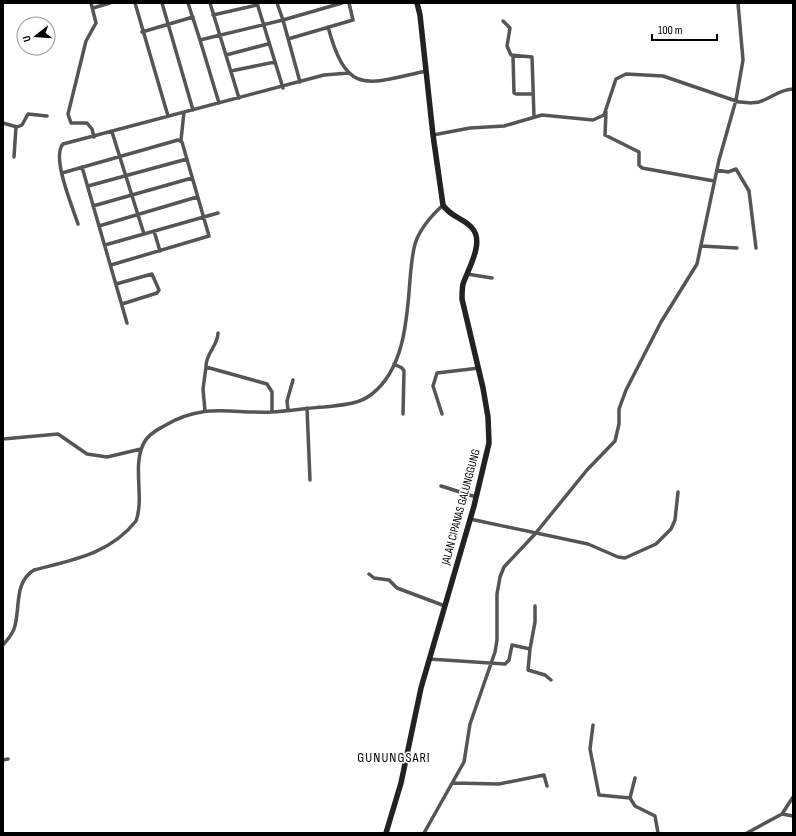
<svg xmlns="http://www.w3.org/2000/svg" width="796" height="836" viewBox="0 0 796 836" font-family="'Sofia Sans Condensed',sans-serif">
<rect width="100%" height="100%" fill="#fff"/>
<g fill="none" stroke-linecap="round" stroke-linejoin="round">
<!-- street -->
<path stroke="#555" stroke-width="3.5" d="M91 3 96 23 86 41 68 114 71 123H87L92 129 94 137
M135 3 168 116
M162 3 193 110
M188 3 200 40 283 20 277 3
M210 3 239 98
M257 3 283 88
M93 8 110 3
M213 15 257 5
M503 21 510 28 507 46 511 55 532 57 534 117
M328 27C347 97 367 84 426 71
M142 32 193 17
M288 39 353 20 349 3
M200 40 219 103
M226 55 268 44
M513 56 514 93 516 94H532
M231 71 275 62
M300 82 283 20 342 3
M606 112 605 135 639 152V165L642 168 714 181
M3 123 17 127 22 125 28 114 47 116
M112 132 144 234
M433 135 470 128 504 126 542 115 593 120 604 115 616 79 626 74 663 76 739 102C748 103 756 104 764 100 774 96 782 89 793 89
M181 140 184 112
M14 157 16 127
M82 167 127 323
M717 170 728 172 736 169 749 191 756 248
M62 173 178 140 182 142 209 236 111 265
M88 186 187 159
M93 206 192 178
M78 224C73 208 51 157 63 144L324 75 349 73
M99 226 197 197
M154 231 160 251
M105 245 218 213
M701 246 737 248
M467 274 492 278
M116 284 152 274 159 290 157 293 122 304
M218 333C218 346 205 354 206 367L267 384 272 392V412
M394 364 402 368 404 371 403 414
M307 408 310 480
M288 410 287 401 293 380
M205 411 203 389 206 367
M442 414 433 386 437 373 479 368
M3 439 58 434 87 454 107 457 141 449
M441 486 476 497
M470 519 588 544 618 557 625 558 656 544 671 529 675 520 678 492
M369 574 374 578 389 580 397 588 445 606
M3 645C7 640 12 635 14 629 21 609 13 583 34 570 72 560 110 554 136 521 145 496 131 464 145 441 150 433 157 430 164 426 204 402 231 414 272 412 289 411 307 408 324 407 341 405 358 405 372 394 405 368 407 317 410 280 411 268 412 255 415 244 420 228 431 216 443 205
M530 649 528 670 545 675 551 680
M429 659 505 664 509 660 512 645 530 649 535 622V606
M593 725 590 749 599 795 630 798 635 806 655 816 658 833
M3 760 8 759
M453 783 499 784 544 775 547 786
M630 798 635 778
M782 814 793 816
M424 833 464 762 470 724 495 652 497 640V594L500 577 504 567 535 534 587 470 615 441 619 424V409L626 390 661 322 697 264 719 160 736 100 743 60 738 3
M747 833 782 814 793 797"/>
<!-- secondary -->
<path stroke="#222" stroke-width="5.5" d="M386 833 401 783 421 688 474 506 489 443 488 417 483 388 462 299C462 294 462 289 463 284 468 269 485 242 472 228 464 218 450 217 443 205L433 135 420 15 417 3"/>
</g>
<g text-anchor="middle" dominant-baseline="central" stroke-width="3" stroke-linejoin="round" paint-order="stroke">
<!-- street labels -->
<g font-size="12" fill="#000" stroke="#fff">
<text transform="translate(461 507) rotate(-75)">JALAN CIPANAS GALUNGGUNG</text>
</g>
<!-- quarter labels -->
<g font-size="14" letter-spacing="1" fill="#000" stroke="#fff">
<text x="394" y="757">GUNUNGSARI</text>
</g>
</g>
<!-- border -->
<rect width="796" height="836" fill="none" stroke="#000000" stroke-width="8"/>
<!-- north arrow -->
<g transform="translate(36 36) rotate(253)"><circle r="19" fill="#ffffff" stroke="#999999"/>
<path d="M0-3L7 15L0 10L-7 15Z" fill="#000000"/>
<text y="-6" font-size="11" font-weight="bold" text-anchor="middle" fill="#000000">U</text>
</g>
<!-- scale -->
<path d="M652 34v6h65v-6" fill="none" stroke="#000000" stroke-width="2"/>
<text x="658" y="34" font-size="12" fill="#000000" stroke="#ffffff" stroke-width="3" paint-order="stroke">100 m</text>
</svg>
